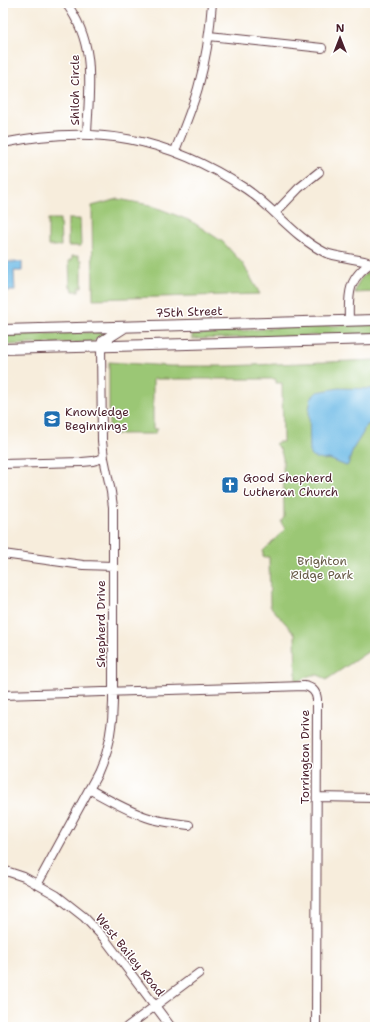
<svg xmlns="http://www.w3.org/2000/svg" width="378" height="1030" viewBox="0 0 378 1030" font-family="'Shantell Sans',sans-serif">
<rect width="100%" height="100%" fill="#fff"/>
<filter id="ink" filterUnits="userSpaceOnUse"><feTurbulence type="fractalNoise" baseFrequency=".025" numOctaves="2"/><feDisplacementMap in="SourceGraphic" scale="8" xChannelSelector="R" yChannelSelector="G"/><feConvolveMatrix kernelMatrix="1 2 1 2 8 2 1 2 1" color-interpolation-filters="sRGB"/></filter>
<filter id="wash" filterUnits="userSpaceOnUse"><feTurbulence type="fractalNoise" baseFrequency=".012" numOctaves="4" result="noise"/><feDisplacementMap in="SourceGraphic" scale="16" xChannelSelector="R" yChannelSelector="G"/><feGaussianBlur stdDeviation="0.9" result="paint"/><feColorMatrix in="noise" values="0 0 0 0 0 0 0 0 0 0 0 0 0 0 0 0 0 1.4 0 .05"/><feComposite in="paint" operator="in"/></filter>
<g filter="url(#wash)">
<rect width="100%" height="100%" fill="#f7eddc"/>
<!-- green -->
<path fill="#9bc774" stroke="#727350" d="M118 199 150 205 191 221 223 242 243 264 260 294 93 299 92 206Z
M48 219H60L61 246H48Z
M68 219H80L81 246H68Z
M72 256H79V260H82V287H79V291H73L72 287H70L69 260H72Z
M375 267V292L355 293C358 279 364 274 375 267Z
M375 324V334L192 339V335L285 327Z
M105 332V335L97 338 93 342 3 345V335Z
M375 360V647L326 680C320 674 313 673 305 678 302 679 300 681 296 682L295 634 270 606 269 557H263V551L285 529 281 522 284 517 283 458 280 449 275 444 278 442H283L282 383H276V379H153V429H158L155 433 153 434H115L109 430V362L170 366H228Z"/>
<!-- water -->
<path fill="#6cbae6" stroke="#5b6c88" d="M3 262H22V271H14L15 291H3Z
M339 388 375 389V421L366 426 364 429 363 433 353 449 348 465 346 466 329 459 323 460 312 457 310 455 309 410 311 398 317 392Z"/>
</g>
<g filter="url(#ink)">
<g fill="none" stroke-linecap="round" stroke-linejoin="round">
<!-- minor casing -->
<g stroke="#643e46" stroke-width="10">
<path id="minor" d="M66 3C97 45 89 86 87 134
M209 36 322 48
M3 143C94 124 168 137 246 189 274 208 295 238 326 253 335 256 344 257 353 259 359 260 365 261 371 263
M175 151C183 130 192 109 198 88 206 60 210 32 212 3
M275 213 299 188 319 172
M349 321C348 293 348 277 374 261
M3 464 82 462 93 461 104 458
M3 554 83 565 113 566
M3 695 304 686C311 687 316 691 317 699L316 1027
M89 789C107 799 126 810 146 817 159 822 175 823 189 825
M317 797 375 798
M3 870 24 877 56 895 84 917 104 938 171 1027
M37 885 98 773C108 750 113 727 113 702V507L111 492 104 458 102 441 101 346
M127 1027 199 973"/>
</g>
<!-- major casing -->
<g stroke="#643e46" stroke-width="12">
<path id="major" d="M3 330 375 320
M101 346 103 341 125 327
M3 349 375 339"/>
</g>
<!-- minor -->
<use href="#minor" stroke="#fff" stroke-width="8"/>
<!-- major -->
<use href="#major" stroke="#fff" stroke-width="10"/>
</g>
</g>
<!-- icons -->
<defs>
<g id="school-square" transform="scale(0.9)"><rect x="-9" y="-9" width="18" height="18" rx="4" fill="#1f6fb2" stroke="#fff"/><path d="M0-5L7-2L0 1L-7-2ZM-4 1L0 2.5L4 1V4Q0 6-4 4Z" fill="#fff"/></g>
<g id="church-square" transform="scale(0.9)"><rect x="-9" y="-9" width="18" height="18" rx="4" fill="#1f6fb2" stroke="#fff"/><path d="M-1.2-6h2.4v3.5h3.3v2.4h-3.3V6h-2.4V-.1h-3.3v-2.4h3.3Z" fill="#fff"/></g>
</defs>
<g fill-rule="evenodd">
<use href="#school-square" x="52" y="419"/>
<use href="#church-square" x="230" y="485"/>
</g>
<g text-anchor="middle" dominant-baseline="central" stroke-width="3" stroke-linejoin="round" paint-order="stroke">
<!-- street labels -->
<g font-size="12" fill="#4a1f2b" stroke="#fff">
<text transform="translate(75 90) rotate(-90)">Shiloh Circle</text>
<text transform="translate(189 312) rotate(-2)">75th Street</text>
<text transform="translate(101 624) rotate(-90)">Shepherd Drive</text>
<text transform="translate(305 757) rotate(-90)">Torrington Drive</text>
<text transform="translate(130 955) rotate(51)">West Bailey Road</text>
</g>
<!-- poi labels -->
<g font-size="12" fill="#4a1f2b" stroke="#fff" text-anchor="start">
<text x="65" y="412">Knowledge<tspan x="65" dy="14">Beginnings</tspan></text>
<text x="243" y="478">Good Shepherd<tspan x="243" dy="14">Lutheran Church</tspan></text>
</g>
<!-- park labels -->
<g font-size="12" fill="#665a45" stroke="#fff">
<text x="322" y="561">Brighton<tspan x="322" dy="14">Ridge Park</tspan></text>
</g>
</g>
<!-- margin -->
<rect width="378" height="1030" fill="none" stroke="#fff" stroke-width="16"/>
<!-- north arrow -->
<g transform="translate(340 38)" stroke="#ffffff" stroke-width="3" paint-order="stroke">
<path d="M0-3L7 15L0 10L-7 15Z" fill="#4a1f2b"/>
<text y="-6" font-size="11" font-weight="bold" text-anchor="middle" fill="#4a1f2b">N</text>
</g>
</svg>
